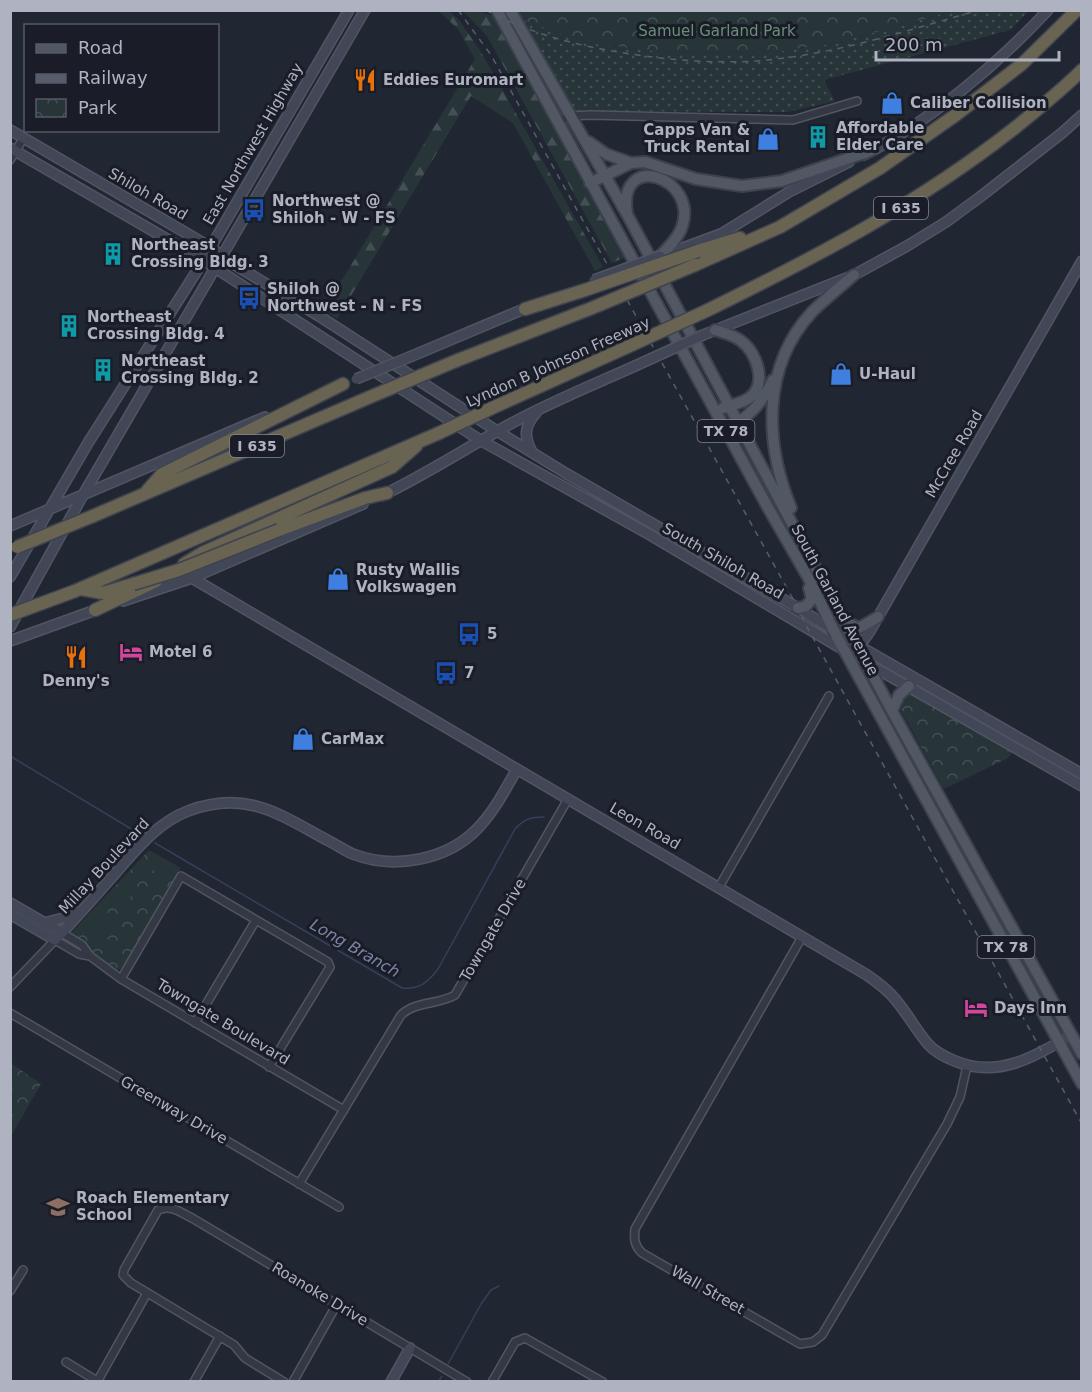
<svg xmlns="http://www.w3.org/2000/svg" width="1092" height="1392" viewBox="0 0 1092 1392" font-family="'DejaVu Sans',sans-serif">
<defs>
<pattern id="grass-dots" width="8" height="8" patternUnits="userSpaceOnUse" patternTransform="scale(1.5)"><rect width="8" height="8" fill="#273538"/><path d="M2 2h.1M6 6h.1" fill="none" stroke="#445053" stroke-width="1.8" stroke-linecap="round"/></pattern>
<pattern id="forest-firs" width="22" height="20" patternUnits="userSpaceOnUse" patternTransform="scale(1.5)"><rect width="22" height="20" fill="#273538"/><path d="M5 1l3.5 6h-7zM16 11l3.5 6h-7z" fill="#445053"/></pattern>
<pattern id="park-crowns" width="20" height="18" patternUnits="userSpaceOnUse" patternTransform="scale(1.5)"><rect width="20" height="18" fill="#273538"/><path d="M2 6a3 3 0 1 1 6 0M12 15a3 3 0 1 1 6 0" fill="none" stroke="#445053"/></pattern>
</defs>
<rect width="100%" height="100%" fill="#212633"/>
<!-- grass -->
<path fill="url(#grass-dots)" d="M953 11H1029L1010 30 824 80 835 101 788 112 575 111 523 20 588 43 672 53 775 52 836 43Z"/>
<!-- forest -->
<path fill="url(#forest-firs)" d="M439 11H449L459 20 481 52 603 267 595 271 513 123 471 96 337 319 324 310 475 59 458 29Z
M463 11H480L493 16 624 258 612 263 487 36Z"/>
<!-- park -->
<path fill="url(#park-crowns)" d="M517 11H953L836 43 775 52 672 53 588 43 523 20Z
M896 688 907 689 1014 750 1008 758 944 789 894 698Z
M149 850 181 868 123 967 118 970 114 969 70 934Z
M11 1063 41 1084 11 1136Z"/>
<!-- pitch -->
<path fill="#273538" d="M151 857 170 868 165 877 146 866Z
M145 869 163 880 158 888 140 878Z
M120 885 131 896 120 907 109 896Z
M101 911 107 912 119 923 118 929 114 927 107 939 111 941 110 943 100 942 95 936 89 938 85 932 96 914Z"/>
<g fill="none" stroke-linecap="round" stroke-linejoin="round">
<!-- stream -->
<path stroke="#363f59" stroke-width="1.5" d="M10 756 138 833
M155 843 402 988C419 990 428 982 438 969L515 829C524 819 531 817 544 817
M448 1364 481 1304 491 1290 499 1286
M438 1382 442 1376"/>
<!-- street casing -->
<g stroke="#515562" stroke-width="10">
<path id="street" d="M557 123 570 116 591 115 793 120 857 101
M10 160 23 139
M719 887 829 696
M62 933 82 945 90 956 121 979 344 1110
M802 937 635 1229C634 1239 634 1245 642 1253L800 1344 813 1342 822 1335 947 1124 960 1097 967 1066
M121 979 181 876 328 962 330 967 269 1067
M10 987 55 940 79 954 90 956
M10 1013 339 1207
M195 1023 256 920
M299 1184 401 1015C415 1001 438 1005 455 995L568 799
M10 1291 23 1270
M66 1362 97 1381
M97 1382 147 1293
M194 1382 220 1336
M284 1382 245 1358 234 1345 131 1283 123 1275 124 1270 158 1210C170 1204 180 1212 192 1218L467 1382
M293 1382 337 1304
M492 1382 515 1342 525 1338 603 1382"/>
</g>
<!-- secondary casing -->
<g stroke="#515562" stroke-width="12">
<path id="secondary" d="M10 130 210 247 230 262 319 316 497 431 567 474 798 608 859 646 1082 774
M10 148 203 260 480 440 652 536 844 650 1082 786
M864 155C929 122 998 64 1048 10
M661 256 721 234 789 192 849 162
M703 335 854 275 907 246 946 222 980 197 1062 133 1082 115
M412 356 531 306
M532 452C524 437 524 426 536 413
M381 496C427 474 469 446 514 422 553 401 595 384 635 366
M10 526 265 417
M10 577 88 443 198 269 349 10
M192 578 867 975C877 982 887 989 895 999 907 1013 916 1030 928 1044 935 1052 945 1057 955 1061 997 1079 1035 1057 1071 1035
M123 601 192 578 363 504
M10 627 83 495 365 10
M10 641 101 608
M856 651 870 631 1082 261
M10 903 62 933
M10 914 55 940C77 917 98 893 119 869 139 846 159 822 188 811 247 789 280 815 329 841 337 845 345 851 353 854 394 870 447 860 477 829 494 812 505 790 517 769
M44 923 67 917 78 912
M391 1382 410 1348"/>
</g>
<!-- primary casing -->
<g stroke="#3d414e" stroke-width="14">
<path id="primary" d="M497 10 767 506 809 579 837 637 1082 1084
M510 10 628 216 892 711 1082 1054
M589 142 606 154 631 163
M590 183 631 163 645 162 696 179 742 186 782 181 870 151
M627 213C617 150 699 177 682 227 678 238 668 248 660 256
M715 330C724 333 734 335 741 341 757 352 768 385 749 398 742 403 731 405 723 408
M733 426C754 412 762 402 773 380
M791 508C765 444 761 367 812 312 825 299 840 287 854 275
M798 608 806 606 812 599 809 588
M846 619 850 624 859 628 878 617
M892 711 899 695 909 686"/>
</g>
<!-- highway casing -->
<g stroke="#3f424f" stroke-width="15">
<path id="highway" d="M698 251 740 238
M695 265 780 227 880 168 957 114 1022 64 1077 10
M525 309 585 290
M706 311C816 257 920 203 1016 127 1038 109 1061 91 1082 70
M458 360 592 308
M492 408 625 348
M147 491 162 474 343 384
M93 516 370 397
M279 530 365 498 387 493
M184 564 202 553 392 467 416 446
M81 589 103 593 133 584
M75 591 439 433
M95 610 156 581"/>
</g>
<!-- street -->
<use href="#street" stroke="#343844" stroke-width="7"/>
<!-- secondary -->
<use href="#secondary" stroke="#424757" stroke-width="9"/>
<!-- primary -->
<use href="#primary" stroke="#525764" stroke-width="10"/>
<!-- highway -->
<use href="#highway" stroke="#696452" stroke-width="12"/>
<!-- rail -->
<path stroke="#585d6d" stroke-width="1.5" stroke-dasharray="6 6" stroke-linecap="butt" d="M458 10 491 55 798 608 807 627 1082 1124
M486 10C522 30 567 43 607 50 656 59 706 64 757 61 833 55 906 31 979 10"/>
<!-- secondary-bridge casing -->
<g stroke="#515562" stroke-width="12" stroke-linecap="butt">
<path id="secondary-bridge" d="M594 280 660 256
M635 366 703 335
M356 379 412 356"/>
</g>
<!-- highway-bridge casing -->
<g stroke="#3f424f" stroke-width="15" stroke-linecap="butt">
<path id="highway-bridge" d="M585 290 698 251
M592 308 695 265
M625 348 706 311
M370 397 458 360
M439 433 492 408
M17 547 93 516
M133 584 179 570 279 530
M10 615 75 591"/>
</g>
<!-- secondary-bridge -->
<use href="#secondary-bridge" stroke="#424757" stroke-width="9"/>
<!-- highway-bridge -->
<use href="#highway-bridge" stroke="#696452" stroke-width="12"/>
</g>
<!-- icons -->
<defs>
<g id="restaurant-bare" transform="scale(1.8)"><path d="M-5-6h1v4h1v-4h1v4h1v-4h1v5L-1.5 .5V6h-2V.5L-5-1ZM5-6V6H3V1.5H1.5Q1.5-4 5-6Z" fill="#e8710a" stroke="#1a1d28" stroke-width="2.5" paint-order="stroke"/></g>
<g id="shop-bare" transform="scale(1.8)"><path d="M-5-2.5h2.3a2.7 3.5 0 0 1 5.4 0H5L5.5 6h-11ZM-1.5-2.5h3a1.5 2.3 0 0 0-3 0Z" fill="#3f7fe0" stroke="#1a1d28" stroke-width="2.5" paint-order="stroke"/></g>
<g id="building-bare" transform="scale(1.8)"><path d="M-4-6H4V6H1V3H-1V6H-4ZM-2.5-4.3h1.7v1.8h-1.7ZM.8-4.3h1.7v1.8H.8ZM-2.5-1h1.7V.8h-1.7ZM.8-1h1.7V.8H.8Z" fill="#0f9aa8" stroke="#1a1d28" stroke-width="2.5" paint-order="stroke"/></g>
<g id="bus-bare" transform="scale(1.8)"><path d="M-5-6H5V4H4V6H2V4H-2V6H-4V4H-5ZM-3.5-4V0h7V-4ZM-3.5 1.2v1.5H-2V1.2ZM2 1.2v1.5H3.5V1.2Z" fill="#1a4fb4" stroke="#1a1d28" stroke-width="2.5" paint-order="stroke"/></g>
<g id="hotel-bare" transform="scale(1.8)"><path d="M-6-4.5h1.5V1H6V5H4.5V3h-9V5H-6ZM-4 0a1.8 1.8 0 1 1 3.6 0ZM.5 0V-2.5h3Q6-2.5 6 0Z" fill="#d1479c" stroke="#1a1d28" stroke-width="2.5" paint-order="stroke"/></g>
<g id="school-bare" transform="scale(1.8)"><path d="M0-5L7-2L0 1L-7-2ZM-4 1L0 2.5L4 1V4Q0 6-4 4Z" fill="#8d6e63" stroke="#1a1d28" stroke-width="2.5" paint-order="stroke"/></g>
</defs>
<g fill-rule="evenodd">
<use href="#restaurant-bare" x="365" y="80"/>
<use href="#shop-bare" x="892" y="103"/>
<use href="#building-bare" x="818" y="137"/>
<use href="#shop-bare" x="768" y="139"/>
<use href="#bus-bare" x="254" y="210"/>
<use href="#building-bare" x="113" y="254"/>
<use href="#bus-bare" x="249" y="298"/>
<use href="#building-bare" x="69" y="326"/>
<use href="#building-bare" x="103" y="370"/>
<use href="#shop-bare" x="841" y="374"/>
<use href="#shop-bare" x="338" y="579"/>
<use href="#bus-bare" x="469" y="634"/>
<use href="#hotel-bare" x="131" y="652"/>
<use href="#restaurant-bare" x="76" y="657"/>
<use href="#bus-bare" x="446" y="673"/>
<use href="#shop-bare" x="303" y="739"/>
<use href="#hotel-bare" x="976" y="1008"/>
<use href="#school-bare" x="58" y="1207"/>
</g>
<g text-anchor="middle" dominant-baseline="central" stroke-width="6" stroke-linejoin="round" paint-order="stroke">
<!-- shield labels -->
<g fill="#1a1d28" stroke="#828593" stroke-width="1.5">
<rect x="874" y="197" width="54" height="22" rx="4.5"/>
<rect x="697.5" y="420" width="57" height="22" rx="4.5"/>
<rect x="230" y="435" width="54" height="22" rx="4.5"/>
<rect x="977.5" y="936" width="57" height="22" rx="4.5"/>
</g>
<g font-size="14" font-weight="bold" fill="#aeb2c1">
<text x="901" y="208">I 635</text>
<text x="726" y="431">TX 78</text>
<text x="257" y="446">I 635</text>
<text x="1006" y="947">TX 78</text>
</g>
<!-- park labels -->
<g font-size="15" fill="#698f78" stroke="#1a1d28">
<text x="717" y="31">Samuel Garland Park</text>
</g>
<!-- poi labels -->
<g font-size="15" font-weight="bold" fill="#aeb2c1" stroke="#1a1d28" text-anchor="start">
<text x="383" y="80">Eddies Euromart</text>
<text x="910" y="103">Caliber Collision</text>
<text x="836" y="128">Affordable<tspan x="836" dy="17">Elder Care</tspan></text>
<text x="750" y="130" text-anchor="end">Capps Van &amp;<tspan x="750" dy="17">Truck Rental</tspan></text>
<text x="272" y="201">Northwest @<tspan x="272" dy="17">Shiloh - W - FS</tspan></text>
<text x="131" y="245">Northeast<tspan x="131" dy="17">Crossing Bldg. 3</tspan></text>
<text x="267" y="289">Shiloh @<tspan x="267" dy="17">Northwest - N - FS</tspan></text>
<text x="87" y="317">Northeast<tspan x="87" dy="17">Crossing Bldg. 4</tspan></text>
<text x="121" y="361">Northeast<tspan x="121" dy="17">Crossing Bldg. 2</tspan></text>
<text x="859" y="374">U-Haul</text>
<text x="356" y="570">Rusty Wallis<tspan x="356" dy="17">Volkswagen</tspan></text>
<text x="487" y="634">5</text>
<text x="149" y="652">Motel 6</text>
<text x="464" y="673">7</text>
<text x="76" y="681" text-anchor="middle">Denny's</text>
<text x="321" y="739">CarMax</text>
<text x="994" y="1008">Days Inn</text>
<text x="76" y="1198">Roach Elementary<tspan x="76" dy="17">School</tspan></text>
</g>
<!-- street labels -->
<g font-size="15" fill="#aeb2c1" stroke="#1a1d28">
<text transform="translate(253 144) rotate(-60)">East Northwest Highway</text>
<text transform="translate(148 194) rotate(30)">Shiloh Road</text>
<text transform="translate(558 362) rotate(-24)">Lyndon B Johnson Freeway</text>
<text transform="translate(954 454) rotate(-60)">McCree Road</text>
<text transform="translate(723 561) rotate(30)">South Shiloh Road</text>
<text transform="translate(835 600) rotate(62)">South Garland Avenue</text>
<text transform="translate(645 826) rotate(30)">Leon Road</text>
<text transform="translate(104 866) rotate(-47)">Millay Boulevard</text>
<text transform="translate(493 930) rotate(-60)">Towngate Drive</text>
<text transform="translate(223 1022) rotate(31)">Towngate Boulevard</text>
<text transform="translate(174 1110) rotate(30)">Greenway Drive</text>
<text transform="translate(708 1290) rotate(30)">Wall Street</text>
<text transform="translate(320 1294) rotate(31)">Roanoke Drive</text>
</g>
<!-- water labels -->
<g font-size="16" font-style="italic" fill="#7985a7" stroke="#1a1d28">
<text transform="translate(355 948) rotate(30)">Long Branch</text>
</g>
</g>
<!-- border -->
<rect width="1092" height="1392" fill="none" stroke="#aeb2c1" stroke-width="24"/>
<!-- legend -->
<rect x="24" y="24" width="195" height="108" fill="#1a1d28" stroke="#555965" stroke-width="1.5"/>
<rect x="36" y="44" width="30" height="9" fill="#525764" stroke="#555965" stroke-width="1.5"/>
<text x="78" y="54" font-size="18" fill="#aeb2c1">Road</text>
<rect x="36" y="74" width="30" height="9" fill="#585d6d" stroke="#555965" stroke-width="1.5"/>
<text x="78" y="84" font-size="18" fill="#aeb2c1">Railway</text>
<rect x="36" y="99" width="30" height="18" fill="url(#park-crowns)" stroke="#555965" stroke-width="1.5"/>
<text x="78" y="114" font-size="18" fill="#aeb2c1">Park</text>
<!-- scale -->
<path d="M876 51v9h183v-9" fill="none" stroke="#aeb2c1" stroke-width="3"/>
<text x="885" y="51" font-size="18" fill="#aeb2c1" stroke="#1a1d28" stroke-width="4.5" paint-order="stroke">200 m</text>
</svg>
